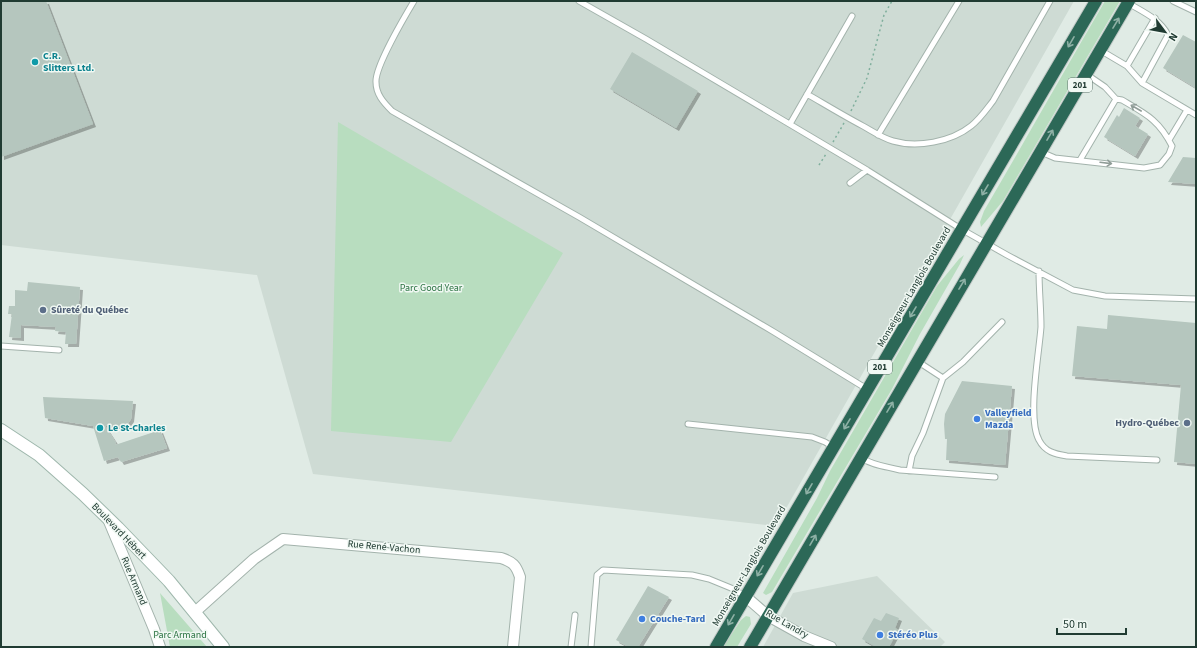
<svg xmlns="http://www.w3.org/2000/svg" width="1197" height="648" viewBox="0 0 1197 648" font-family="'Source Sans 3',sans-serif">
<defs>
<filter id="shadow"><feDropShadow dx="3" dy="3" stdDeviation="0" flood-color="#0004"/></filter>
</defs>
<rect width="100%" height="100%" fill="#e0ebe5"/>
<!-- built -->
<path fill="#cedbd4" d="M1 1H1074L776 526 313 474 257 275 1 245Z
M877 576 945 642 940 647H763L793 593Z"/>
<!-- green -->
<path fill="#b8ddbf" d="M1105 1H1120L1003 201 981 227 980 222 984 211C1025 141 1064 71 1105 1Z
M338 122 563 253 451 442 331 431Z
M964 255 960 264 920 334 892 389 772 592 766 595 763 593 817 498 830 471 937 286 959 259Z
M160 593 207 647H170Z
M746 616 750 617 751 624 737 647H723L741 620Z"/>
<!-- building -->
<path fill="#b5c6be" filter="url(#shadow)" d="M1 1H46L93 124 1 157Z
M1183 35 1196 42V88L1163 68Z
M632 52 698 91 676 128 610 89Z
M1124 108 1140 118 1135 126 1148 134 1135 156 1104 137 1117 115 1119 117Z
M1183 157 1196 158V184L1168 182Z
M28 282 80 287 76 344H65L66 332 55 331 56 327 21 325V338L9 337 12 314H8L9 306H15V290L27 291Z
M1108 315 1196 323V464L1174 462 1181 385 1072 376 1077 326 1107 329Z
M962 381 1012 386 1005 465 946 460 947 439H945L944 424 945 414Z
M43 397 133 401 131 419 126 426H105L116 443 115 445 160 430 167 448 121 462 118 457 104 461 93 426 45 418Z
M648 586 669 597 638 647H629L616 640Z
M886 613 899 618 895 628 898 630 889 647H876L862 639 874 618 881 621Z"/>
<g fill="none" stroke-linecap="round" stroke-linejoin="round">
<!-- lane casing -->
<g stroke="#a3b3ac" stroke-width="7">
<path id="lane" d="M414 1C405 16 375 67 376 82 376 94 383 102 392 111L579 217 774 332 867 389
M579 1 646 39 867 170 961 229 1007 255 1073 290 1105 296 1196 299
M1173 1 1196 12
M1128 3C1143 12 1160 19 1168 35L1142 83
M1100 50 1127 66 1142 83 1196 115
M1127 66 1155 18
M807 94C826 105 844 116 863 126 872 131 882 138 893 141 917 148 951 142 971 126 980 119 986 110 993 101L1050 1
M790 124 852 16
M878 135 959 1
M1169 140 1187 110
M1041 152 1055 158 1144 168 1160 165 1169 154 1172 146C1159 120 1146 114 1122 100L1116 99 1105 87 1086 74
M1080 160 1116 99
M850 183 867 170
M1039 271C1039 290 1041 309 1041 327 1039 354 1027 418 1039 440 1045 452 1055 454 1067 456L1157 460
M1 346 59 350
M917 361 943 378
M688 424 812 437 825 442 833 447
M861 458C875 466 884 466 900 470L995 477
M909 471 912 456 923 433 943 378 963 362 1002 322
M571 647 575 615
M591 647 597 575 603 570 692 575 709 579 731 588 745 596"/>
</g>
<!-- street casing -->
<g stroke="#a3b3ac" stroke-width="12">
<path id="street" d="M108 519 154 629 160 647
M745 596 768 616 804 636 831 647
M195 612 254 559 283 539 501 558C513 562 516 565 520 577L513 647"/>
</g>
<!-- secondary casing -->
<g stroke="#9eb7ac" stroke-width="14">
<path id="secondary" d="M1 430 39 455 83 494 118 528 169 581 223 647"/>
</g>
<!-- highway casing -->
<g stroke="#c1c8c6" stroke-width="14">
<path id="highway" d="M716 647 1096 1
M750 647 1129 1"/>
</g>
<!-- path -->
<path stroke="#80af9d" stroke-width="1.5" stroke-dasharray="2 3" stroke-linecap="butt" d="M851 111 867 78 884 15 892 1
M833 142 844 123
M819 165 826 154"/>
<!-- lane -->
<use href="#lane" stroke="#fff" stroke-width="5"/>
<!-- street -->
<use href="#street" stroke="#fff" stroke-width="10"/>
<!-- secondary -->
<use href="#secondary" stroke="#fff" stroke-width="12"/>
<!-- highway -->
<use href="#highway" stroke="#2c6857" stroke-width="12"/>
</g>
<!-- one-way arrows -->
<defs><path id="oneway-shaft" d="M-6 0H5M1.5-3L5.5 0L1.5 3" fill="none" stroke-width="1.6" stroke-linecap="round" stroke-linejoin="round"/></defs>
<g stroke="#8eb0a5">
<use href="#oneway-shaft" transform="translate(1116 23) rotate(-59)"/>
<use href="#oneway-shaft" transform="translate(1071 42) rotate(120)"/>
<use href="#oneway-shaft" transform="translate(1050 135) rotate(-60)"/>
<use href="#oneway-shaft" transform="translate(985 190) rotate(121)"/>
<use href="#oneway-shaft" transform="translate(962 284) rotate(-59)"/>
<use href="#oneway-shaft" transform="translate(913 312) rotate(121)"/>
<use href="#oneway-shaft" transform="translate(890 407) rotate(-59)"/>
<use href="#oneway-shaft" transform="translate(847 424) rotate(121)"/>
<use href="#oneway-shaft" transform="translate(809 489) rotate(120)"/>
<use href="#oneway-shaft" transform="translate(813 540) rotate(-60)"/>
<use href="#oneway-shaft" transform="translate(760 571) rotate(120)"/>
<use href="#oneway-shaft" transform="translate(731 620) rotate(120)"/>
</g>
<g stroke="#909d98">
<use href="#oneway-shaft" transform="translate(1136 108) rotate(-150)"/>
<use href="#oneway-shaft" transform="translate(1106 163) rotate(7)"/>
</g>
<!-- markers -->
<g fill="#0f9aa8" stroke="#f0f8f3" stroke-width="1.5">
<circle cx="35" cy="62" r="4"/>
<circle cx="100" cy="428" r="4"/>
</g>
<g fill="#5c6f8a" stroke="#f0f8f3" stroke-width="1.5">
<circle cx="43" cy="310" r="4"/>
<circle cx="1187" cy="423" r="4"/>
</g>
<g fill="#3f7fe0" stroke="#f0f8f3" stroke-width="1.5">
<circle cx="977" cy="419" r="4"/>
<circle cx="642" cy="619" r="4"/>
<circle cx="880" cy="635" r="4"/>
</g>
<g text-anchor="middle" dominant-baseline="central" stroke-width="3" stroke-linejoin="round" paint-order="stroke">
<!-- shield labels -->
<g fill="#f0f8f3" stroke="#5e746c" stroke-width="1">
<rect x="1068" y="78" width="24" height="14" rx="3"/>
<rect x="868" y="360" width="24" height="14" rx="3"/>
</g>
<g font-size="9" font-weight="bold" fill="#203b32">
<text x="1080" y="85">201</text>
<text x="880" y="367">201</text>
</g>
<!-- culture labels -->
<g font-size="10" font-weight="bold" fill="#0d838f" stroke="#f0f8f3" text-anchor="start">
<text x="43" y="56">C.R.<tspan x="43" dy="12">Slitters Ltd.</tspan></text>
<text x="108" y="428">Le St-Charles</text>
</g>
<!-- street labels -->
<g font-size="10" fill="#203b32" stroke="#f0f8f3">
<text transform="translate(914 287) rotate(-60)">Monseigneur-Langlois Boulevard</text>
<text transform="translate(119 531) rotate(46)">Boulevard Hébert</text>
<text transform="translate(384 547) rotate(5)">Rue René-Vachon</text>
<text transform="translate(749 566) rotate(-60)">Monseigneur-Langlois Boulevard</text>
<text transform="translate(134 581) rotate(67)">Rue Armand</text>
<text transform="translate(787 624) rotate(30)">Rue Landry</text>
</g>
<!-- park labels -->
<g font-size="10" fill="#2a7241" stroke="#f0f8f3">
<text x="431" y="288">Parc Good Year</text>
<text x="180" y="635">Parc Armand</text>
</g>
<!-- service labels -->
<g font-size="10" font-weight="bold" fill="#4e5e75" stroke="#f0f8f3" text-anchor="start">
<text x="51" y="310">Sûreté du Québec</text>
<text x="1179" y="423" text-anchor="end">Hydro-Québec</text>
</g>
<!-- shop labels -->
<g font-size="10" font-weight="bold" fill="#366cbe" stroke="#f0f8f3" text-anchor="start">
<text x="985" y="413">Valleyfield<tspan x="985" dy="12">Mazda</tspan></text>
<text x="650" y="619">Couche-Tard</text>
<text x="888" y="635">Stéréo Plus</text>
</g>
</g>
<!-- border -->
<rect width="1197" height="648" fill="none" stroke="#203b32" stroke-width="4"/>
<!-- north arrow -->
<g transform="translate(1165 32) rotate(122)" stroke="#f0f8f3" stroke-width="3" paint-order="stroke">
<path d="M0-3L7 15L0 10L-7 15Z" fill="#203b32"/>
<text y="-6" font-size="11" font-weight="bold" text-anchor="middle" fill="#203b32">N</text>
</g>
<!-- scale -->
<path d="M1057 628v6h69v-6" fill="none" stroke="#203b32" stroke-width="2"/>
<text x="1063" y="628" font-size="12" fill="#203b32" stroke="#f0f8f3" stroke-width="3" paint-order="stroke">50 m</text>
</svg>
